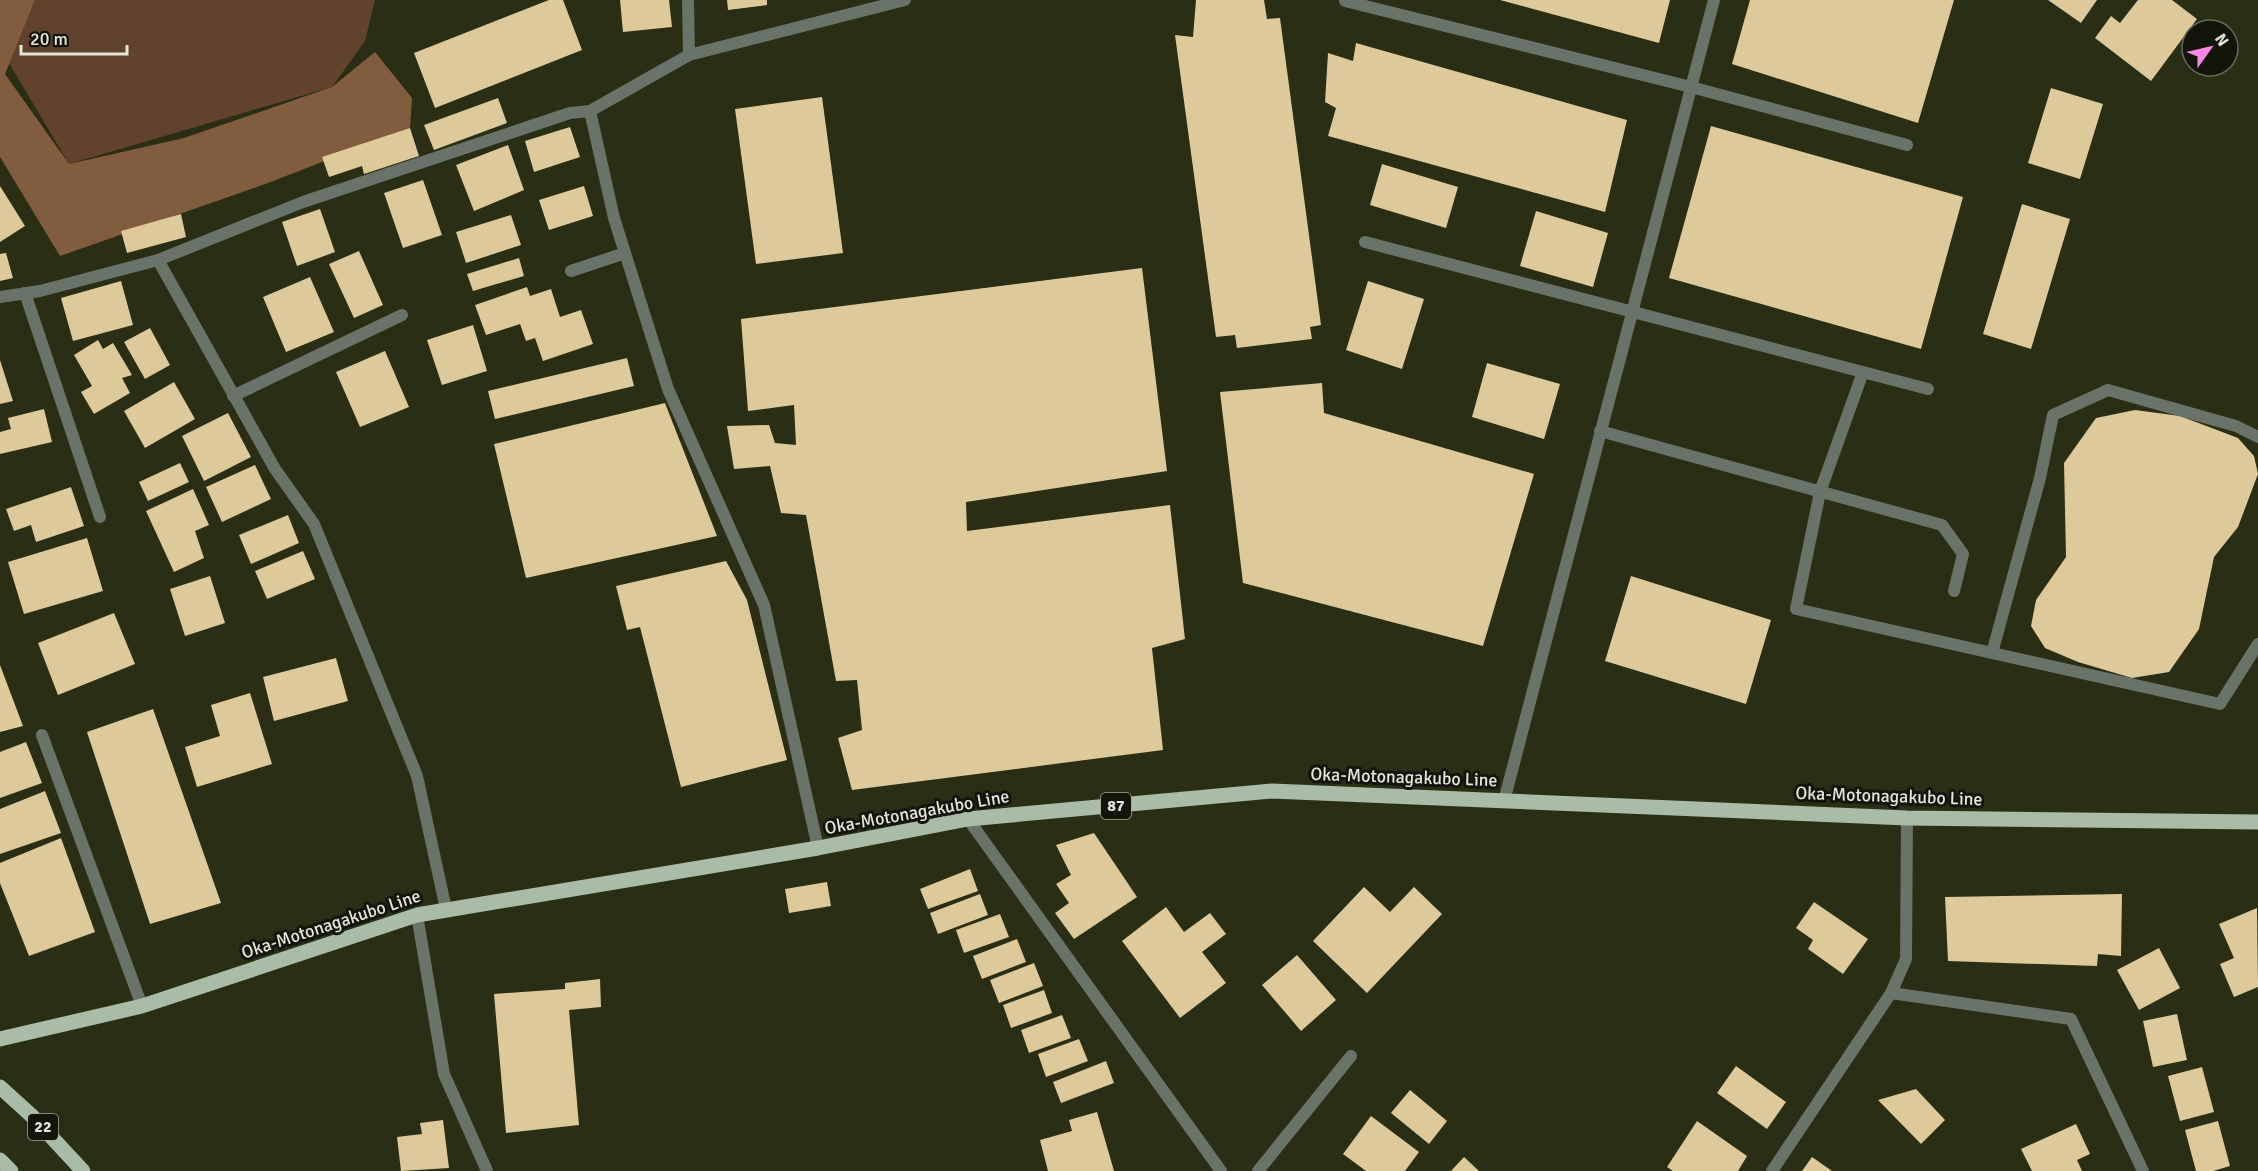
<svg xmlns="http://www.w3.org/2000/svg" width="2258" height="1171" viewBox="0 0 2258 1171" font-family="Signika,sans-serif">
<rect width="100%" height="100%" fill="#2a2e14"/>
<!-- green -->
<path fill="#61432d" d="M35 0H375L365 41 332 87 69 164 9 63Z"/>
<!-- forest -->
<path fill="#825c3e" d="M0 0H35L5 74 69 164 184 138 332 87 375 52 412 98 410 128 268 183 60 256 0 157Z"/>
<!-- building -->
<path fill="#dec99a" d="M549 0H563L582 50 435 108 414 53Z
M620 0H669L672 27 623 32Z
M727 0H767V5L728 10Z
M1196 0H1264L1267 19 1280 18 1321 325 1310 327 1312 339 1237 348 1235 335 1216 337 1175 35 1193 37Z
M1500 0H1670L1659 43Z
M1750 0H1954L1918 123 1732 64Z
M2048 0H2097L2081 23Z
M2138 0H2172L2197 19 2151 81 2095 38 2111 16 2120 23Z
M1356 43 1627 120 1605 212 1328 136 1336 108 1325 102 1328 53 1353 61Z
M2051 88 2103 104 2080 179 2028 163Z
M822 97 843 253 756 264 735 109Z
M498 98 507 123 434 150 424 125Z
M1711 126 1963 197 1921 349 1669 278Z
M570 127 580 157 534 172 525 141Z
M410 128 419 156 364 174 362 166 329 177 322 157Z
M508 145 524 190 474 211 456 165Z
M1382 164 1458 187 1446 228 1370 205Z
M423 180 442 235 403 248 384 193Z
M0 186 25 226 0 242Z
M584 186 593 216 549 230 539 200Z
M2022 204 2070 219 2031 349 1983 334Z
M320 209 335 252 297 266 282 222Z
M1536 211 1608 233 1593 287 1520 266Z
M181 214 186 237 127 253 121 231Z
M511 215 521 245 466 263 456 232Z
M359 251 383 305 354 318 329 264Z
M6 253 13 278 0 281V254Z
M519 258 524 276 473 291 467 274Z
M1142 268 1167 471 966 502 967 531 1170 505 1185 639 1152 648 1163 750 852 790 838 738 862 730 857 680 836 681 806 515 781 513 770 466 734 469 727 426 769 425 775 443 796 445 794 405 748 411 741 319Z
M310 277 334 332 286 352 263 297Z
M121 281 133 325 73 341 61 298Z
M1368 281 1424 299 1402 369 1346 350Z
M527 287 530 296 551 289 560 317 581 310 593 344 543 361 535 338 526 341 520 324 486 335 475 305Z
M473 325 487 371 442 385 427 340Z
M150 328 170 365 145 379 124 342Z
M98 340 103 349 113 343 132 375 122 378 130 393 94 414 81 392 92 386 74 355Z
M385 351 409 407 360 427 336 372Z
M627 358 634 386 495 419 488 391Z
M0 360 13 401 0 404Z
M1487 363 1560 384 1544 439 1472 417Z
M174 382 195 419 145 448 124 411Z
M1322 383 1324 413 1534 474 1483 646 1243 583 1220 392Z
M665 403 717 536 526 578 494 444Z
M44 409 52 442 0 454V432L11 429 8 418Z
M2135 410 2180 416 2238 438 2254 456 2258 474 2238 527 2214 557 2199 629 2169 672 2132 678 2078 662 2045 648 2031 626 2036 600 2066 557 2064 463 2096 418Z
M228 413 251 457 204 481 182 436Z
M180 463 189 482 148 501 139 482Z
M255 465 271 499 222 522 206 487Z
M71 487 84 526 36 542 31 525 14 531 6 509Z
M193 489 209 525 195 531 204 558 174 572 146 511Z
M288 515 299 543 251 564 239 535Z
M87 538 103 591 24 614 8 562Z
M303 551 315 579 267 599 255 571Z
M726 561 747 600 787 760 681 787 640 627 627 630 616 586Z
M210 576 225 623 185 636 170 589Z
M1631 576 1771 620 1746 704 1605 661Z
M114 613 135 664 58 695 38 643Z
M336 658 348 701 274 721 263 677Z
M0 665 23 726 0 732Z
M250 693 272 764 197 787 185 747 220 736 211 705Z
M153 709 221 903 150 924 87 732Z
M26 742 42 783 0 798V752Z
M45 791 61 833 0 854V809Z
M1094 833 1137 897 1074 939 1055 913 1069 903 1056 884 1071 875 1056 845Z
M61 838 95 932 29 956 0 883V863Z
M970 869 978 891 928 909 920 889Z
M827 882 831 906 789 913 785 889Z
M1364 887 1390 912 1414 887 1442 914 1367 993 1313 941Z
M980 894 988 915 938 934 930 913Z
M2122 894 2121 956 2098 954 2097 966 1948 961 1945 897Z
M1814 902 1868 939 1843 974 1808 949 1813 940 1796 928Z
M1166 907 1184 932 1210 913 1226 934 1202 952 1226 983 1180 1018 1122 941Z
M2257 908 2258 987 2234 997 2220 964 2234 958 2219 924Z
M1000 914 1009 937 964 953 956 930Z
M1017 939 1026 962 982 979 973 956Z
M2159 948 2180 988 2139 1010 2117 970Z
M1297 955 1336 1000 1301 1031 1262 985Z
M1034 963 1043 986 999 1003 990 980Z
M600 979 601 1007 569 1010 579 1125 506 1133 494 994 565 989V983Z
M1044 990 1052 1013 1011 1028 1003 1005Z
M2177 1014 2187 1060 2153 1067 2143 1021Z
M1062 1015 1071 1038 1029 1053 1021 1030Z
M1079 1039 1088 1061 1046 1077 1038 1054Z
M1106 1061 1114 1083 1061 1103 1053 1082Z
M1736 1066 1786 1102 1767 1129 1717 1093Z
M2202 1067 2214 1112 2180 1121 2168 1076Z
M1916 1089 1945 1120 1921 1144 1878 1100Z
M1410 1090 1447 1121 1429 1144 1391 1113Z
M1097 1112 1114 1171H1048L1040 1140 1072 1131 1069 1120Z
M1371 1116 1419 1152 1405 1171H1366L1343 1154Z
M443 1120 449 1168 401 1171 397 1137 422 1134 420 1123Z
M1697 1121 1747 1156 1738 1171H1673L1667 1167Z
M2218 1121 2230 1166 2213 1171H2196L2185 1130Z
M2076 1124 2090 1154 2077 1160 2082 1171H2032L2021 1149Z
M1464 1157 1479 1171H1451Z
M1812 1157 1832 1171H1802Z"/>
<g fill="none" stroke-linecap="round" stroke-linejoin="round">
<!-- lane -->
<path stroke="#6a7369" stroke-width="12" d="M1345 1 1691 87 1907 145
M689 55 905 0
M1365 242 1928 389
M571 271 625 253
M25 293 100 517
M1863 372 1820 492 1796 609 2220 704 2258 644
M233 396 402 315
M1600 431 1942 525 1963 554 1954 591
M1992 653 2040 478 2053 415 2108 390 2236 426 2258 437
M42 735 142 1006
M1504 801 1714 0"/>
<!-- street -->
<path stroke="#6a7369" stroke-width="12" d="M688 0 689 55 590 111 614 218 668 389 764 605 818 848
M158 260 275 469 314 524 417 776 446 909
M0 297 40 291 158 260 303 202 570 113 590 111
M968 819 1221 1171
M417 915 444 1074 487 1171
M1891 993 2071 1019 2143 1171
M1258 1171 1351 1056
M1772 1171 1891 993 1906 959 1907 818"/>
<!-- primary -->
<path stroke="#a8bca7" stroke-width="15" d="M0 1039 142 1006 417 915 818 848 968 819 1272 791 1907 818 2258 822
M0 1087 32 1116 83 1171
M0 1160 11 1171"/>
</g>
<g text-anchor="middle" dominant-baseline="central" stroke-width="6" stroke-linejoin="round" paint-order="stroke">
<!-- shield labels -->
<g fill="#13150a" stroke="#a5a89a" stroke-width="1.5">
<rect x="1101" y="793" width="30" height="26" rx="4.5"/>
<rect x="28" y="1114" width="30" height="26" rx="4.5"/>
</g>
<g font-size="16" font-weight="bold" fill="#e4e7d8">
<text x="1116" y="806">87</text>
<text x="43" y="1127">22</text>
</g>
<!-- street labels -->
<g font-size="18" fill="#e4e7d8" stroke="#13150a">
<text transform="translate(1404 777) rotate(2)">Oka-Motonagakubo Line</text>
<text transform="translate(1889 796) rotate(2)">Oka-Motonagakubo Line</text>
<text transform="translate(917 812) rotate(-10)">Oka-Motonagakubo Line</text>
<text transform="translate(331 924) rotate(-18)">Oka-Motonagakubo Line</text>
</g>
</g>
<!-- north arrow -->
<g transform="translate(2210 48) rotate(56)"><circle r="28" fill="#13150a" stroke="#67695c" stroke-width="1.5"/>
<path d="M0-4.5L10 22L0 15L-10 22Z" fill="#fa87e8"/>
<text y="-9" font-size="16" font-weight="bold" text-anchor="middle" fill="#e4e7d8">N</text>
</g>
<!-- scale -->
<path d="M21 45v9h106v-9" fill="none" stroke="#e4e7d8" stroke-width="3"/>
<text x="30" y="45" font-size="18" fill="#e4e7d8" stroke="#13150a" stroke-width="4.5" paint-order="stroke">20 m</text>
</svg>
